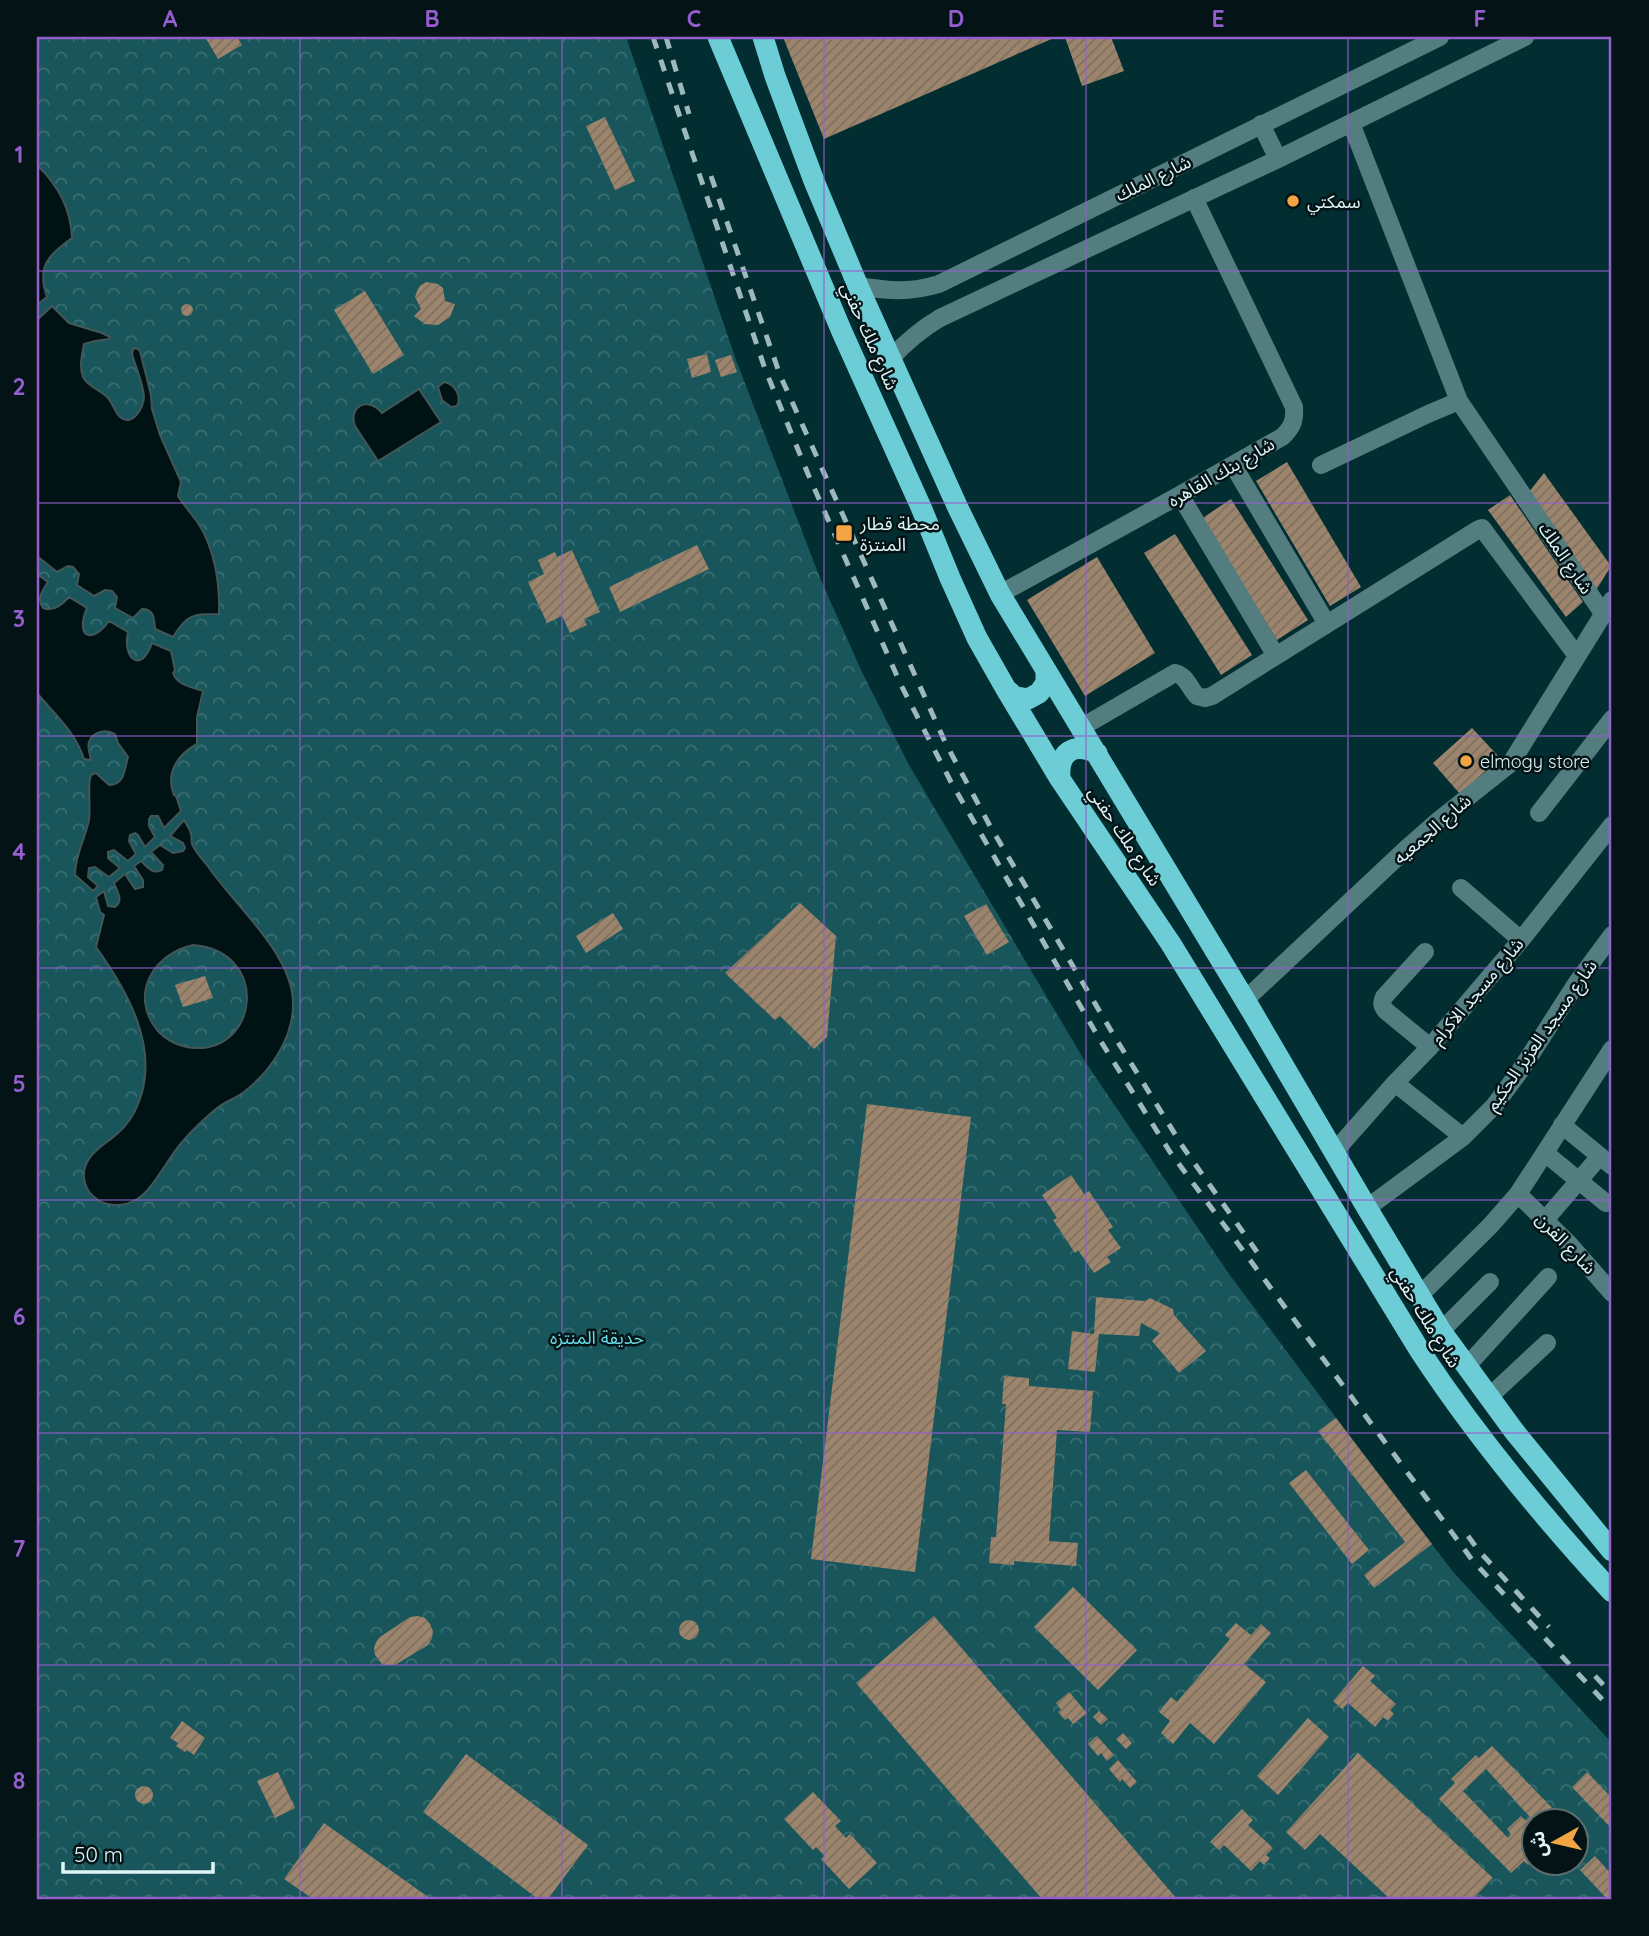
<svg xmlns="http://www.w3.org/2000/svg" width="1649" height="1936" viewBox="0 0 1649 1936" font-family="Quicksand,'Noto Sans Arabic',sans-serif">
<defs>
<pattern id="park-crowns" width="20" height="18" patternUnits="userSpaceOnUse" patternTransform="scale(1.75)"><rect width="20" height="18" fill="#18565b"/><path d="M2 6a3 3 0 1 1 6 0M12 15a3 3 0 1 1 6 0" fill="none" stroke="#396f73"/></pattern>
<pattern id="building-hatch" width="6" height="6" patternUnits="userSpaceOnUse" patternTransform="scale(1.75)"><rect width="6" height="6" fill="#9c856c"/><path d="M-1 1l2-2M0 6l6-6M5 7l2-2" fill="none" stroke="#7d7060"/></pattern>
</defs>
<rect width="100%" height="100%" fill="#022e32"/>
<!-- park -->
<path fill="url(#park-crowns)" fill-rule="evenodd" d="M37 37H626L736 360 820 578 862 672 909 765 1086 1063 1229 1274 1401 1505 1455 1574 1612 1743V1899H37ZM1534 1820H1576V1862H1534Z"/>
<!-- water -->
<path fill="#001214" stroke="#435658" stroke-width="2" fill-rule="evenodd" d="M37 165C58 185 71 208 72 238 49 255 36 266 47 297L37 305Z
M52 306 69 323 102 333 110 337 109 339 95 341 84 344C82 354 79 367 83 377 88 387 101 390 108 398 113 404 115 412 120 417 132 428 144 407 144 397 143 383 136 368 132 354L133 349 136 348 140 351 151 395 152 409 160 435 181 482 178 496C184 506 192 514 198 523 215 549 220 584 219 614 193 614 187 614 173 637L155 629C154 620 155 609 142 609L133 618 115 608 117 597 112 591 105 590 94 596 77 585 79 574 73 567 68 566 57 572 37 556C37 545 40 535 37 525V320Z
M444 382C455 384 462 396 457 406L451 407 442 400 438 387Z
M419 389 441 422 378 461 355 426C348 406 368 396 382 413Z
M37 574 48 582C43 590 36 599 43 608 53 612 62 605 69 597L87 608C75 636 91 646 109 621L128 632C122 658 141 675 152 643L171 651 175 670 173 673C177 685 191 687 203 691L197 717V744C178 754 165 773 174 795L176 796 181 811 164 828 158 816H151L149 819V826L155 837 145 847 138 835 135 833 130 835 129 841 136 854 128 861 114 850 108 852V858L120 868 109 877 95 867 89 868 88 877 98 886 93 891 75 875C75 855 85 839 89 820 91 806 87 786 91 775L96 773 109 785C125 785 124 770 128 757L118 743 115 734C106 729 93 731 89 742 87 747 90 755 91 760L84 759C75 731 55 715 37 693Z
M184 820C186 824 190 829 191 834 192 837 191 840 192 844 195 851 202 859 207 865 234 905 292 953 293 1002 294 1037 271 1071 244 1092 236 1098 225 1102 217 1108 205 1118 193 1129 183 1141 169 1156 153 1190 137 1199 124 1207 105 1208 93 1196 88 1192 85 1185 84 1178 82 1156 103 1146 117 1134 126 1126 134 1115 138 1104 161 1049 127 990 96 947L104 915 100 912 96 897 104 891 108 906 115 907C124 901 117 891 114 883L125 874 135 889 143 887V880L134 866 141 861C147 867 153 875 162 870L163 865 151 852 160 845 173 853 183 851 185 848 183 843 170 836ZM193 945C270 951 259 1051 195 1048 180 1047 167 1041 157 1030 129 995 153 954 193 945Z"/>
<!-- building -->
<path fill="url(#building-hatch)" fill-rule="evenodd" d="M205 37H237L242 45 218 59Z
M783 37H1056L824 139Z
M1065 37H1111L1124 71 1082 86Z
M605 117 635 181 615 190 586 126Z
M426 282 438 284 443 288 445 301 455 304 450 317 438 325 425 324 414 316 421 309 415 297 417 291 420 286Z
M365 291 404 355 373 374 334 310Z
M181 310a6 6 0 1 1 12 0a6 6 0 1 1-12 0Z
M707 354 711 372 692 378 687 359Z
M731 355 737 372 721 377 715 360Z
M1287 462 1361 587 1330 606 1256 481Z
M1544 473 1611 566 1595 592 1529 492Z
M1510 495 1583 602 1566 617 1488 510Z
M1231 499 1308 620 1277 640 1201 519Z
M1175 534 1252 655 1221 675 1144 553Z
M697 545 709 569 620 612 609 587Z
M572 550 600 612 584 619 587 625 570 633 562 616 547 623 528 582 544 574 538 560 555 552 557 557Z
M1097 557 1155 653 1085 696 1027 600Z
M1472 728 1500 758 1460 794 1433 763Z
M800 903 836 936 827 1037 814 1049 780 1016 775 1020 725 973Z
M986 904 1009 942 987 955 964 916Z
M613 913 623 929 586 953 576 936Z
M205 976 213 998 183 1007 175 985Z
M867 1104 971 1117 915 1572 811 1559Z
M1071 1175 1084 1194 1089 1191 1113 1227 1108 1230 1121 1248 1107 1257 1111 1262 1094 1273 1078 1250 1075 1253 1053 1220 1057 1218 1042 1195Z
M1096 1297 1145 1301 1150 1298 1173 1309 1174 1315 1206 1351 1179 1373 1152 1341 1160 1333 1141 1323 1139 1336 1099 1334 1095 1372 1068 1369 1072 1331 1094 1334Z
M1004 1376 1029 1378V1386L1093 1391 1090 1432 1057 1430 1049 1541 1078 1543 1076 1566 1014 1561V1565L989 1563 991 1537H996L1006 1404H1002Z
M1336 1418 1432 1544 1374 1588 1364 1575 1405 1542 1318 1431Z
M1306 1470 1369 1550 1352 1564 1289 1483Z
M1073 1587 1137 1650 1098 1690 1034 1627Z
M418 1616 425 1618 430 1624 433 1631 432 1638 428 1645 395 1665H383L375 1655 374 1648 376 1642 380 1637 410 1617Z
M934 1616 1177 1899H1042L856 1683Z
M679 1630a10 10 0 1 1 20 0a10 10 0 1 1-20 0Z
M1236 1623 1251 1635 1261 1624 1271 1633 1244 1664 1266 1682 1214 1744 1190 1723 1173 1744 1161 1733 1170 1721 1159 1712 1171 1697 1177 1702 1230 1639 1225 1635Z
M1363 1666 1375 1676 1370 1681 1396 1704 1390 1710 1394 1714 1388 1721 1383 1717 1375 1727 1348 1703 1342 1709 1333 1701Z
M1069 1692 1087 1713 1073 1724 1068 1718 1065 1720 1058 1712 1061 1710 1056 1703Z
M1099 1711 1108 1719 1101 1725 1093 1717Z
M1308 1718 1329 1737 1278 1795 1257 1776Z
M182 1721 205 1738 194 1755 187 1750 185 1752 176 1746 178 1743 170 1738Z
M1123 1733 1132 1743 1126 1749 1116 1739Z
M1097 1736 1114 1755 1107 1761 1101 1753 1098 1756 1088 1744Z
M1492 1746 1564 1820H1534V1860L1528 1865 1524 1861 1511 1873 1439 1799 1455 1783 1451 1779 1476 1755 1479 1758ZM1486 1769 1530 1817 1526 1821 1521 1816 1507 1829 1511 1834 1508 1838 1463 1791Z
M1358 1753 1493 1878 1473 1899H1390L1320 1834 1305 1850 1286 1832Z
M466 1754 588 1845 548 1899H538L423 1812Z
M1118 1760 1137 1782 1130 1788 1122 1779 1120 1782 1109 1769Z
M278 1772 295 1808 275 1818 257 1781Z
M1587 1772 1612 1798V1829L1572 1787Z
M135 1795a9 9 0 1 1 18 0a9 9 0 1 1-18 0Z
M813 1792 841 1821 835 1826 846 1838 850 1834 877 1863 849 1889 821 1859 825 1856 816 1847 813 1850 784 1819Z
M1242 1809 1253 1820 1248 1825 1273 1848 1266 1855 1270 1858 1264 1865 1260 1861 1251 1871 1224 1845 1219 1850 1210 1842Z
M324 1823 431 1899H313L284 1879Z
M1595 1856 1612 1875V1899H1607L1580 1870Z"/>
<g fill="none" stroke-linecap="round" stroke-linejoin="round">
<!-- minor -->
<path stroke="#547d80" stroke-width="18" d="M1351 123 1459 401 1604 615
M1261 124 1278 159
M858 286C889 291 909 293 939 284L1440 37
M890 359C906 342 921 329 940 318L1278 159 1525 37
M1233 465 1327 624
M1321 465 1428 414 1459 401
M1180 495 1276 656
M1000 594 1180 495 1282 437C1292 428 1295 421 1294 407L1194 198
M1082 727 1175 673C1186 675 1190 689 1197 696L1205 698 1212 696 1479 529 1482 528 1485 532 1577 656
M1539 813 1612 719
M1461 888 1521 940
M1425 952 1384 997C1381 1003 1382 1006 1386 1011L1430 1047
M1245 1000 1406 849 1439 820 1511 763 1612 600
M1395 1083 1463 1137
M1562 1125 1612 1166
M1335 1151 1395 1083 1430 1047 1521 940 1612 825
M1545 1153 1606 1203
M1518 1194 1569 1244 1612 1293
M1367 1208 1463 1137 1494 1106 1520 1071 1578 981 1612 935
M1545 1220 1600 1156
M1419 1296 1490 1226 1518 1194 1612 1049
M1441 1331 1490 1282
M1466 1367 1548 1277
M1489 1397 1547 1343"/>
<!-- highway -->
<path stroke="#6dcdd6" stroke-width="21" d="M718 37 842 332 921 507 950 578 977 638 1006 689 1060 779 1171 944 1420 1351C1478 1439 1541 1515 1612 1592
M763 37 775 76 814 181 858 286 958 508 1000 594 1251 1010 1367 1208 1441 1331 1514 1431 1612 1551
M1006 689 1015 697 1028 699 1039 693 1046 683V670
M1060 779C1058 752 1073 742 1097 753"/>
<!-- rail -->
<path stroke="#9eb9bc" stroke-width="5" stroke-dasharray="12 12" stroke-linecap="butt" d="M653 37 765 369 808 474 901 685 951 782 1100 1040 1170 1152 1473 1561 1612 1710
M666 37 689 114
M711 176 780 375 945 742 990 826 1116 1039 1183 1147 1257 1252
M1468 1536 1479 1551 1549 1627
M1595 1676 1612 1694"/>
</g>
<!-- grid -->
<path fill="none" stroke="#945ecd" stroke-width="2" stroke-opacity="0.55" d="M300 37V1899M562 37V1899M824 37V1899M1086 37V1899M1348 37V1899M37 271H1612M37 503H1612M37 736H1612M37 968H1612M37 1200H1612M37 1433H1612M37 1665H1612"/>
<!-- markers -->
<g fill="#f2a542" stroke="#041315" stroke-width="2.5">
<circle cx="1293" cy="201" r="7"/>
<rect x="835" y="524" width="18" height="18" rx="3.5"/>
<circle cx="1466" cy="761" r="7"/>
</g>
<g text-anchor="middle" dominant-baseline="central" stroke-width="5" stroke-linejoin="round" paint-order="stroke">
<!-- street labels -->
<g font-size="18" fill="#e0f5f7" stroke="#041315">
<text transform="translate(1153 178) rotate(-26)">شارع الملك</text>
<text transform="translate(870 336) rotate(66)">شارع ملك حفني</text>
<text transform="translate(1221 472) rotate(-30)">شارع بنك القاهره</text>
<text transform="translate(1566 558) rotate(56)">شارع الملك</text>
<text transform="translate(1432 829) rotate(-41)">شارع الجمعيه</text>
<text transform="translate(1125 836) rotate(56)">شارع ملك حفني</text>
<text transform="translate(1477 991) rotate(-50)">شارع مسجد الاكرام</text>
<text transform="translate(1541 1035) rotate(-55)">شارع مسجد العزيز الحكيم</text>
<text transform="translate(1566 1243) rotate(46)">شارع الفرن</text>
<text transform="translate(1426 1317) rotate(58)">شارع ملك حفني</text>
</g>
<!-- poi labels -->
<g font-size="18" fill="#e0f5f7" stroke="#041315" text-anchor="start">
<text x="1307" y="201">سمكتي</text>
<text x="860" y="523">محطة قطار<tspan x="860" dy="21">المنتزة</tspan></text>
<text x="1480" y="761">elmogy store</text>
</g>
<!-- park labels -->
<g font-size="18" fill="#65dbe5" stroke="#041315">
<text x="597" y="1337">حديقة المنتزه</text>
</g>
</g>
<!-- border -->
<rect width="1649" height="1936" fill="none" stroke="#041315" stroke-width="77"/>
<!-- north arrow -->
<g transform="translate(1555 1842) rotate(262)"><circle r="33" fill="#041315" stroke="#5c6d6f" stroke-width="2"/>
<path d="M0-5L12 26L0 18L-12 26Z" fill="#f2a542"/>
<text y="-10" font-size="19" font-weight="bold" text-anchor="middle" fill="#e0f5f7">ش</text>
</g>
<!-- scale -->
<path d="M63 1862v10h150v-10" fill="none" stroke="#e0f5f7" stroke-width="3.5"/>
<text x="74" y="1862" font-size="21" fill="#e0f5f7" stroke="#041315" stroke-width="5" paint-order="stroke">50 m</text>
<rect x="38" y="38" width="1572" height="1860" fill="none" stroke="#945ecd" stroke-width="2.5"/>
<g font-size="23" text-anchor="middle" font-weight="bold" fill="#945ecd">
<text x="170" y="27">A</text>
<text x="432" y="27">B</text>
<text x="694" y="27">C</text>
<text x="956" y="27">D</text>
<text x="1218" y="27">E</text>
<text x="1480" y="27">F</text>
<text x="19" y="163">1</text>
<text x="19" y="395">2</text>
<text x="19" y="627">3</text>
<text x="19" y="860">4</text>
<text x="19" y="1092">5</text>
<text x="19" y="1325">6</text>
<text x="19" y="1557">7</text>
<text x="19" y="1789">8</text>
</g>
</svg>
